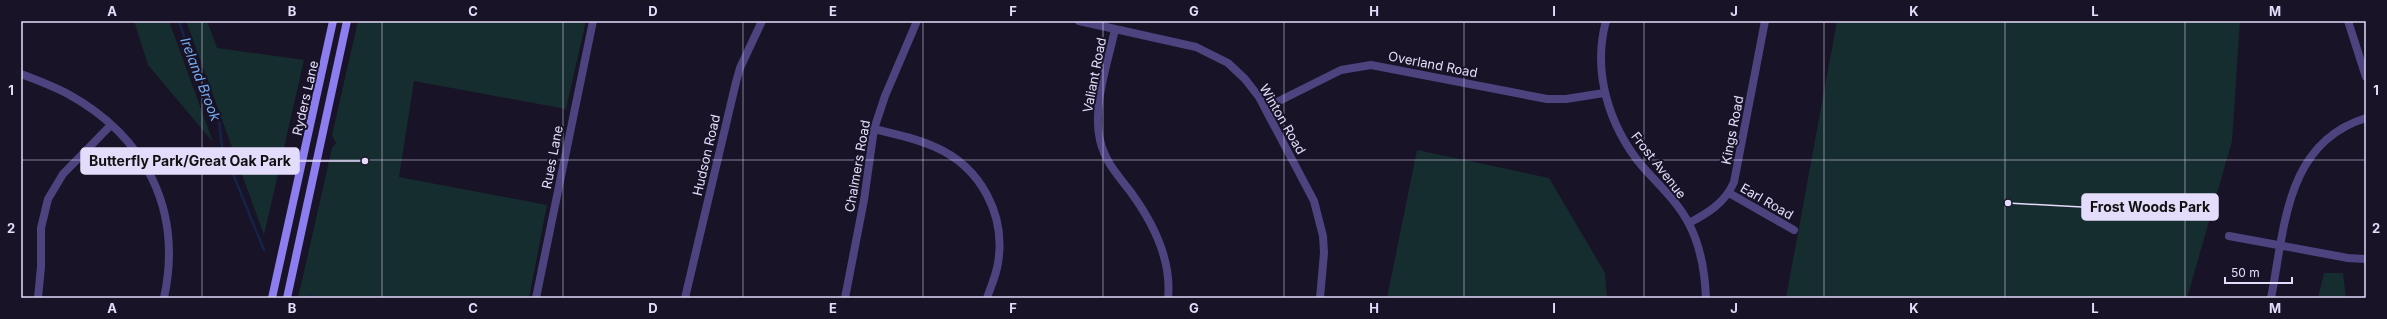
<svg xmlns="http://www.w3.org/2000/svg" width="2387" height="319" viewBox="0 0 2387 319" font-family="Inter,sans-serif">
<rect width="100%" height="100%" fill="#181326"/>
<!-- green -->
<path fill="#162d2f" d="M134 21H169L213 142 148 65Z
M186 21H207L217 48 304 60 264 235Z
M358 21H586L566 109 414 81 399 177 547 205 529 298H298L332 148 336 143 332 135Z
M1837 21H2240L2232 141 2187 298H1786Z
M1417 150 1549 178 1605 273 1607 298H1387Z
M2324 273H2343L2346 298H2318Z"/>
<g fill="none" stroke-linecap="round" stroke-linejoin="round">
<!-- stream -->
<path stroke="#152348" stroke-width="2.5" d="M179 21 194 66 219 120 222 147 264 250
M310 295 312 298"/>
<!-- minor -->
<path stroke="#4c437f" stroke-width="8" d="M1079 21 1196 47 1228 63 1245 79 1259 97 1314 201 1323 236 1324 253 1320 298
M1606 21C1592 72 1609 126 1642 166 1658 184 1678 202 1689 224 1701 247 1705 273 1706 298
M2348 21 2366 77
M1115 29C1108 63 1092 106 1100 140 1105 162 1117 174 1130 191 1152 221 1172 259 1168 298
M21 74C37 80 53 86 68 94 146 137 183 210 164 298
M1265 108 1341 70 1371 65 1547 99H1566L1604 93
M874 129C894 134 916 138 935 147 981 167 1006 215 998 263 996 276 991 286 987 298
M1729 193 1794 230
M1689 223C1708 213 1725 203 1734 182L1765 21
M2229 236 2348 258 2366 259
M38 298 41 267V228L48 199 63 174 111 125
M685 298 736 82 740 68 762 21
M845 298 864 200 874 129 885 96 917 21
M2271 298C2285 228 2285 143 2366 118"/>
<!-- tertiary -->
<path stroke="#4c437f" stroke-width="8" d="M536 298 593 21"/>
<!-- secondary -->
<path stroke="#8d7ef0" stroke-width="8" d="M272 298 333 21
M287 298 347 21"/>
</g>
<!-- grid -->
<path fill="none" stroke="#e3dcfb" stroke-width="1" stroke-opacity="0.55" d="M202 21V298M382 21V298M563 21V298M743 21V298M923 21V298M1103 21V298M1284 21V298M1464 21V298M1644 21V298M1824 21V298M2005 21V298M2185 21V298M21 160H2366"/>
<g text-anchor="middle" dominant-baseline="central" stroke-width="4" stroke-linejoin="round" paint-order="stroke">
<!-- street labels -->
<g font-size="13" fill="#e3dcfb" stroke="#181326">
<text transform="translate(1433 64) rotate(11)">Overland Road</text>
<text transform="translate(1094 75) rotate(-79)">Valiant Road</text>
<text transform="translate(305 98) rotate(-77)">Ryders Lane</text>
<text transform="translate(1283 119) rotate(60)">Winton Road</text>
<text transform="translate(1732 130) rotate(-79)">Kings Road</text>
<text transform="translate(706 155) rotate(-77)">Hudson Road</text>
<text transform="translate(552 157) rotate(-79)">Rues Lane</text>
<text transform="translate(1659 165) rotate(52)">Frost Avenue</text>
<text transform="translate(857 166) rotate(-80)">Chalmers Road</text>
<text transform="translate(1767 201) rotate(30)">Earl Road</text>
</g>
<!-- water labels -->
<g font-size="14" font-style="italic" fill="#76aaef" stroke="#181326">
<text transform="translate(201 79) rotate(69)">Ireland Brook</text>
</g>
</g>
<!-- callouts -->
<path fill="none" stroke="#e3dcfb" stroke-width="1.5" d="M365 161L299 161M2008 203L2082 207"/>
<g fill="#e3dcfb" stroke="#181326" stroke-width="1.5">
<circle cx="365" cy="161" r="4"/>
<circle cx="2008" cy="203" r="4"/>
</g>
<g fill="#e3dcfb" stroke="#e3dcfb" stroke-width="1.5">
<rect x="81" y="148" width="218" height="26" rx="4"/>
<rect x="2082" y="194" width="136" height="26" rx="4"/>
</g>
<g font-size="14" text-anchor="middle" font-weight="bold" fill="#111">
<text x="190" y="166">Butterfly Park/Great Oak Park</text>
<text x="2150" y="212">Frost Woods Park</text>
</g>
<!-- border -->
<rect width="2387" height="319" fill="none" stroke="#181326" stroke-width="44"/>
<!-- scale -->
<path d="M2225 277v6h67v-6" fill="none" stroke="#e3dcfb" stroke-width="2"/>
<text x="2231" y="277" font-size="12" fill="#e3dcfb" stroke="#181326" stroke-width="3" paint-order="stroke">50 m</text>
<rect x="22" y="22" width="2343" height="275" fill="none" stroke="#e3dcfb" stroke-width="1.5"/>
<g font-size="13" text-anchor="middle" font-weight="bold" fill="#e3dcfb">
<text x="112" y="16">A</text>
<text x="292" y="16">B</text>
<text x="473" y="16">C</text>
<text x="653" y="16">D</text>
<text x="833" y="16">E</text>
<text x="1013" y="16">F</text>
<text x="1194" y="16">G</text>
<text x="1374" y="16">H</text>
<text x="1554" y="16">I</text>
<text x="1734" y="16">J</text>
<text x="1914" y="16">K</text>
<text x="2095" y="16">L</text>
<text x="2275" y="16">M</text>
<text x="11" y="95">1</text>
<text x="2376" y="95">1</text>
<text x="11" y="233">2</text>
<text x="2376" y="233">2</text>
<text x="112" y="313">A</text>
<text x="292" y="313">B</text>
<text x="473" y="313">C</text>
<text x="653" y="313">D</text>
<text x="833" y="313">E</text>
<text x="1013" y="313">F</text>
<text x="1194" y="313">G</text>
<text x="1374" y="313">H</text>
<text x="1554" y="313">I</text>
<text x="1734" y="313">J</text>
<text x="1914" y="313">K</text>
<text x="2095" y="313">L</text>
<text x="2275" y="313">M</text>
</g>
</svg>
